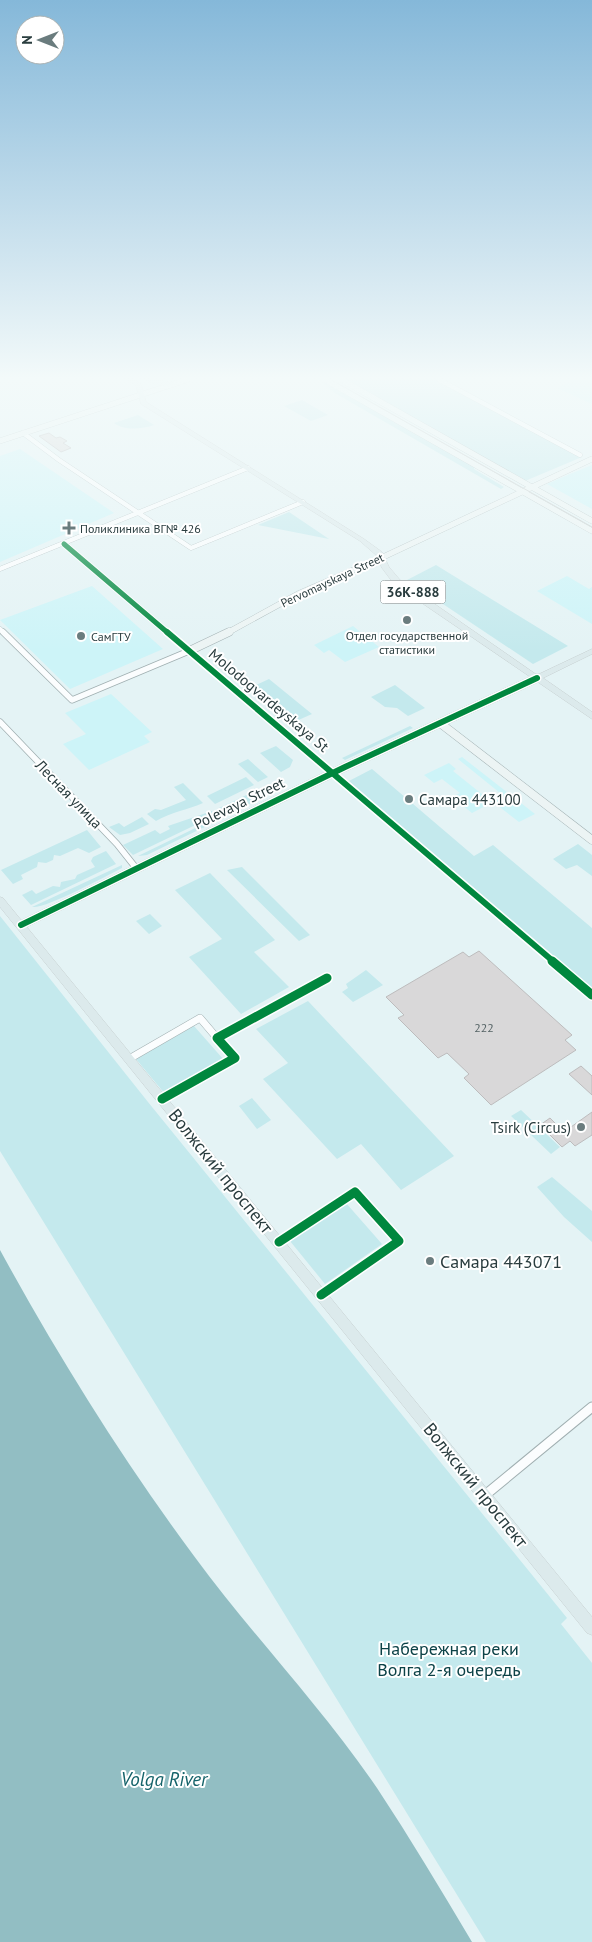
<svg xmlns="http://www.w3.org/2000/svg" width="592" height="1942" viewBox="0 0 592 1942" font-family="'PT Sans',sans-serif">
<rect width="100%" height="100%" fill="#e4f3f5"/>
<!-- built -->
<path fill="#cdf4f8" d="M576 379H592V404L557 388Z
M20 449 114 513 0 562V456Z
M592 465V509L547 484 570 474Z
M567 576 589 589 592 587V624L537 591Z
M92 586 163 649 70 689 0 620Z
M353 626 379 647 345 662 329 650 324 653 314 645Z
M111 694 152 732 144 736 150 742 89 770 63 744 86 734 65 713Z
M462 757 535 814 519 822 493 802 472 813 452 797 460 793 442 779 434 783 424 775 449 763 456 769 453 771 488 799 500 793 458 759Z"/>
<!-- green -->
<path fill="#c4e9ed" d="M343 379H435L582 457 525 481Z
M326 382 474 467V469L504 487 501 489 333 392 323 383Z
M302 400 328 415 311 421 284 406Z
M138 415 154 425C142 429 124 431 114 423Z
M289 512 329 539 258 525Z
M436 565 568 646 533 664 407 580Z
M269 679 312 714 294 722 252 687Z
M395 685 425 708 408 716 397 708 385 707 371 697Z
M410 726 413 728 345 760 342 758Z
M276 746 293 760 290 767 281 772 260 753Z
M248 759 268 777 258 782 238 764Z
M372 769 474 856 493 845 592 928V989L349 781Z
M246 777 254 785 215 804 207 796Z
M183 783 203 803C187 810 171 812 156 821L147 814 155 809 161 810 186 800 174 787Z
M259 789 266 796 227 815 219 808Z
M212 811V817L133 855 123 845 155 830 160 834 170 829 168 826Z
M142 817 149 824 130 833 120 835 109 827 119 823 124 827Z
M218 817 219 820 147 855 138 856Z
M87 830 101 847 89 853 78 848 60 856 54 855 53 860 46 863 38 862 37 867 21 875 23 879 13 884 1 870Z
M578 844 592 855V876L577 865 566 869 553 859Z
M106 851 116 864 31 905 22 895 32 890 36 894 53 886 60 887 61 882 75 879 77 875 95 867 91 861 93 857Z
M122 865V868C106 876 46 909 32 907Z
M242 867 310 935 299 941 227 870Z
M210 873 275 940 254 952 289 987 241 1014 189 957 222 939 175 890Z
M150 914 162 926 149 934 136 921Z
M0 916 148 1102 567 1618 561 1624 592 1663V1942H486L0 1151Z
M366 970 383 985 353 1002 342 992 348 988 346 984Z
M308 1001 454 1156 401 1190 361 1144 337 1159 263 1079 288 1063 256 1029Z
M194 1026 224 1060 165 1094 136 1059Z
M252 1098 271 1120 257 1129 239 1106Z
M521 1110 560 1147 551 1154 511 1116Z
M552 1177 592 1211V1242L564 1217 537 1187Z
M346 1203 382 1244 325 1284 290 1241Z"/>
<!-- water -->
<path fill="#92bec3" d="M0 1250C58 1356 122 1459 194 1556 252 1635 321 1706 377 1788 410 1838 441 1890 472 1942H0Z"/>
<!-- building -->
<path fill="#d9d8d9" stroke="#bdbcbd" d="M49 433 56 438 60 437 67 441 63 443 71 448 61 452 39 436Z
M479 951 572 1035 565 1040 576 1050 491 1105 464 1078 469 1074 447 1053 438 1058 398 1018 404 1015 386 997 463 952 469 957Z
M581 1066 592 1076V1095L569 1074Z
M592 1112V1135L575 1146 570 1141 562 1147 540 1125 550 1118 564 1132Z"/>
<g fill="none" stroke-linecap="round" stroke-linejoin="round">
<!-- street-far3 casing -->
<g stroke="#a0afb1" stroke-width="5">
<path id="street-far3" d="M438 379 580 455
M23 433 59 460 191 548 303 502
M64 544 168 633
M0 569 248 468
M0 629 4 633"/>
</g>
<!-- street-far2 casing -->
<g stroke="#a0afb1" stroke-width="7">
<path id="street-far2" d="M3 632 72 700 189 651
M167 632 554 962
M0 722 117 844 136 868"/>
</g>
<!-- street-far1 casing -->
<g stroke="#a0afb1" stroke-width="8">
<path id="street-far1" d="M552 961 592 995
M129 1059 200 1018 217 1038
M162 1099 235 1058 217 1038 327 978
M279 1242 355 1192 399 1241 321 1295"/>
</g>
<!-- street casing -->
<g stroke="#a0afb1" stroke-width="11">
<path id="street" d="M484 1496 592 1407"/>
</g>
<!-- secondary-far1 casing -->
<g stroke="#a0afb1" stroke-width="6">
<path id="secondary-far1" d="M324 379 592 531
M340 379 592 521
M0 441 189 379
M227 633 300 593 381 558 592 459"/>
</g>
<!-- secondary casing -->
<g stroke="#a0afb1" stroke-width="9">
<path id="secondary" d="M189 651 229 632
M440 723 592 840
M21 925 345 767 537 678"/>
</g>
<!-- primary casing -->
<g stroke="#c7d0d1" stroke-width="1">
<path id="primary" d="M127 379H134L141 384 146 402 364 539 382 552 389 567 400 580 537 675 592 649V654L543 678 592 712V719L394 584 382 568 376 555 360 541 141 404 136 386Z
M145 379C151 379 171 382 176 384 167 388 154 385 145 379Z
M0 897 3 898 592 1617V1635L587 1633 0 907Z"/>
</g>
<!-- street-far3 -->
<use href="#street-far3" stroke="#fbfdfe" stroke-width="4.5"/>
<!-- street-far2 -->
<use href="#street-far2" stroke="#fbfdfe" stroke-width="5.5"/>
<!-- street-far1 -->
<use href="#street-far1" stroke="#fbfdfe" stroke-width="7"/>
<!-- street -->
<use href="#street" stroke="#fbfdfe" stroke-width="9"/>
<!-- secondary-far1 -->
<use href="#secondary-far1" stroke="#ecf4f4" stroke-width="5.5"/>
<!-- secondary -->
<use href="#secondary" stroke="#ecf4f4" stroke-width="8"/>
<!-- primary -->
<use href="#primary" fill="#dceaec" fill-rule="evenodd"/>
<!-- tram -->
<path stroke="#c5caca" stroke-width="1" d="M330 379 592 527"/>
<!-- cycleway-far2 casing -->
<g stroke="#fff" stroke-width="7">
<path id="cycleway-far2" d="M64 544 168 633"/>
</g>
<!-- cycleway-far1 casing -->
<g stroke="#fff" stroke-width="9">
<path id="cycleway-far1" d="M167 632 554 962
M21 925 345 767 537 678"/>
</g>
<!-- cycleway casing -->
<g stroke="#fff" stroke-width="12">
<path id="cycleway" d="M552 961 592 995
M162 1099 235 1058 217 1038 327 978
M279 1242 355 1192 399 1241 321 1295"/>
</g>
<!-- cycleway-far2 -->
<use href="#cycleway-far2" stroke="#00873e" stroke-width="5"/>
<!-- cycleway-far1 -->
<use href="#cycleway-far1" stroke="#00873e" stroke-width="6"/>
<!-- cycleway -->
<use href="#cycleway" stroke="#00873e" stroke-width="9"/>
</g>
<!-- sky -->
<linearGradient id="sky" x2="0" y2="1"><stop stop-color="#85b8d9"/><stop offset="0.58" stop-color="#f3fafa"/><stop offset="1" stop-color="#f3fafa" stop-opacity="0"/></linearGradient>
<rect width="592" height="651" fill="url(#sky)"/>
<!-- markers -->
<g fill="#6a7c7e" stroke="#fff" stroke-width="2">
<path d="M66.5 520.5h5v5h5v5h-5v5h-5v-5h-5v-5h5z"/>
<circle cx="407" cy="620" r="5"/>
<circle cx="81" cy="636" r="5"/>
<circle cx="409" cy="799" r="5"/>
<circle cx="581" cy="1127" r="5"/>
<circle cx="430" cy="1261" r="5"/>
</g>
<g text-anchor="middle" dominant-baseline="central" stroke-width="4" stroke-linejoin="round" paint-order="stroke">
<!-- far-poi labels -->
<g font-size="12" fill="#293c3e" stroke="#fff" text-anchor="start">
<text x="80" y="528">Поликлиника ВГ№ 426</text>
<text x="407" y="635" text-anchor="middle">Отдел государственной<tspan x="407" dy="14">статистики</tspan></text>
<text x="91" y="636">СамГТУ</text>
</g>
<!-- far-street labels -->
<g font-size="12" fill="#293c3e" stroke="#fff">
<text transform="translate(332 580) rotate(-25)">Pervomayskaya Street</text>
</g>
<!-- number labels -->
<g font-size="12" fill="#556365">
<text x="484" y="1027">222</text>
</g>
<!-- shield labels -->
<rect fill="#fff" stroke="#697678" stroke-width="1" x="380.5" y="580.5" width="65" height="23" rx="4"/>
<g font-size="14" font-weight="bold" fill="#293c3e">
<text x="413" y="592">36К-888</text>
</g>
<!-- street labels -->
<g font-size="15" fill="#293c3e" stroke="#fff">
<text transform="translate(269 700) rotate(40)">Molodogvardeyskaya St</text>
<text transform="translate(69 794) rotate(46)">Лесная улица</text>
<text transform="translate(239 803) rotate(-26)">Polevaya Street</text>
</g>
<!-- poi labels -->
<g font-size="15" fill="#293c3e" stroke="#fff" text-anchor="start">
<text x="419" y="799">Самара 443100</text>
<text x="571" y="1127" text-anchor="end">Tsirk (Circus)</text>
</g>
<!-- near-street labels -->
<g font-size="18" fill="#293c3e" stroke="#fff">
<text transform="translate(221 1171) rotate(51)">Волжский проспект</text>
<text transform="translate(476 1485) rotate(51)">Волжский проспект</text>
</g>
<!-- near-poi labels -->
<g font-size="18" fill="#293c3e" stroke="#fff" text-anchor="start">
<text x="440" y="1261">Самара 443071</text>
</g>
<!-- near-park labels -->
<g font-size="18" fill="#0c4247" stroke="#fff">
<text x="449" y="1648">Набережная реки<tspan x="449" dy="21">Волга 2-я очередь</tspan></text>
</g>
<!-- near-water labels -->
<g font-size="19" font-style="italic" fill="#15636a" stroke="#fff">
<text x="164" y="1779">Volga River</text>
</g>
</g>
<!-- north arrow -->
<g transform="translate(40 40) rotate(270)"><circle r="24" fill="#ffffff" stroke="#a9b1b2"/>
<path d="M0-4L9 19L0 12L-9 19Z" fill="#6a7c7e"/>
<text y="-8" font-size="14" font-weight="bold" text-anchor="middle" fill="#293c3e">N</text>
</g>
</svg>
